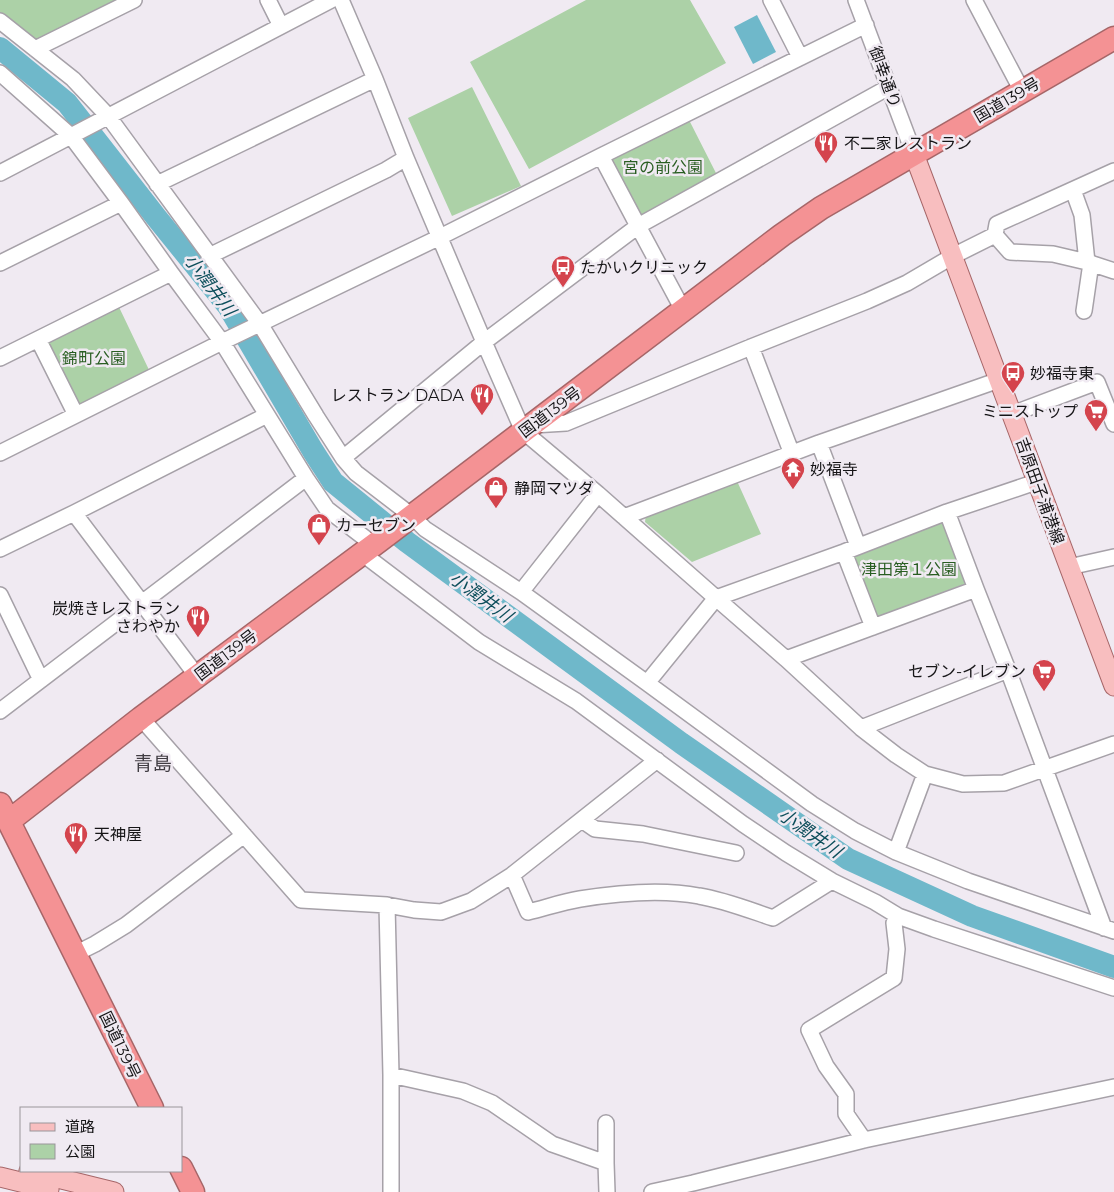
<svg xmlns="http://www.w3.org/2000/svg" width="1114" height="1192" viewBox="0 0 1114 1192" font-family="Montserrat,'Noto Sans JP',sans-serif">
<rect width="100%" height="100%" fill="#f0eaf2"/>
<!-- green -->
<path fill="#acd1a7" d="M0 0H118L39 41 33 40 0 13Z
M586 0H690L726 63 529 169 470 62Z
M472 87 521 186 452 216 408 118Z
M686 114 718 177 639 223 606 158Z
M118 305 150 372 80 407 45 345 47 340Z
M737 481 761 534 692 562 645 522 646 514Z
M943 520 967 583 876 618 852 555Z"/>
<!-- water -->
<path fill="#6fb8ca" d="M757 15 776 52 753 64 734 27Z"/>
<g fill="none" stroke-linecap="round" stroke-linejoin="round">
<!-- river -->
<path stroke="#6fb8ca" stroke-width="22" d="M0 48 67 103 156 217 228 306 313 451 333 482 407 542 681 743 848 859 972 916 1114 967"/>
<!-- minor casing -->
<g stroke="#a6a1a8" stroke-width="18">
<path id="minor" d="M268 0 281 26
M341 0 375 79 406 158 484 342 523 431 598 494 716 598 786 659 861 728 896 755 925 774 963 784 1004 783 1114 744
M771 0 800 57
M856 0 914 154
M974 0 1022 91
M0 21 73 79 108 116 260 324 316 416 343 458 356 473 412 516 425 529 521 592 647 683 812 804 855 831 896 852 968 881 1114 931
M35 49 134 0
M0 73 71 136 121 203 171 273 222 342 306 478 327 509 374 545
M601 156 638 226 683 310
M0 173 331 0
M157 184 375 79
M1073 190 1082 215 1087 262
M995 235 1010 252 1053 254 1087 262 1114 271
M209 256 386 170 406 158
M0 263 121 203
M1084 311 1091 263
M38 339 76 415
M751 347 792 454
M0 358 171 273
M1012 414 1097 382 1114 424
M533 425 566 423 751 347 867 301 907 283 953 256 995 235 997 224 1114 171
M819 443 858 546
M0 453 222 342 440 237 601 156 866 25
M343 458 484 342 638 226 889 87
M947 512 976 589 1008 670 1104 928
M74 513 197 676
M624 517 819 443 999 380
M0 549 74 513 267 415
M844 552 873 627
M363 554 479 642 576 701 743 824 786 853 832 881 875 902 898 916 934 929 1114 988
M1069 567 1114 557
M521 592 598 494
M0 595 41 680
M786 659 976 589
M647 683 716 598 844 552 947 512 1036 482
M0 711 306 478
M141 718 301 900 387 905 414 910 441 912 471 901 512 875 657 760
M861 728 1008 670
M582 820 595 829 643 834 736 853
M896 852 925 774
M512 875 528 912C545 908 562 902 580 899 617 893 663 889 699 896 724 900 749 910 773 918L832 881
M387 905 391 1075V1192
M75 954 95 944 126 925 244 835
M391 1075 463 1091 492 1103 552 1144 606 1163 607 1192
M606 1123V1163
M864 1140 846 1114V1094L826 1066 809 1030 894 978 897 949 894 923 898 916
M652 1192 693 1183 864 1140 1114 1087"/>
</g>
<!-- major casing -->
<g stroke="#a66668" stroke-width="21">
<path id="major" d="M914 154 1114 686
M29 1171 114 1192
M0 1177 49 1189"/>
</g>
<!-- highway casing -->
<g stroke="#a66668" stroke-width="25">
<path id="highway" d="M0 804 152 1108
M9 821 141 718 379 541 782 235 821 208 1114 38
M181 1168 193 1192"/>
</g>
<!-- minor -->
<use href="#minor" stroke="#fff" stroke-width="15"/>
<!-- major -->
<use href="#major" stroke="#f8bebf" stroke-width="19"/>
<!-- highway -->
<use href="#highway" stroke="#f49294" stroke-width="22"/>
</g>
<!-- icons -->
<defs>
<g id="restaurant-pin" transform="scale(1.25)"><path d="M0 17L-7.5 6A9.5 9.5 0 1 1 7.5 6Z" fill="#d4444d" stroke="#f0eaf2"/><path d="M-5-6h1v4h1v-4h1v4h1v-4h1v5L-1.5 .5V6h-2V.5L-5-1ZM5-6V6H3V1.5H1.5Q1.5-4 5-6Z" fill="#fff"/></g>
<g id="bus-pin" transform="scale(1.25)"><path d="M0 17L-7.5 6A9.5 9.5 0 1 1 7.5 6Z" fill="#d4444d" stroke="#f0eaf2"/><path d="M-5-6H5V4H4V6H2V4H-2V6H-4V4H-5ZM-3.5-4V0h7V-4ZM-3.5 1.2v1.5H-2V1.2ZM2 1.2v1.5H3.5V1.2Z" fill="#fff"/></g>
<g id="supermarket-pin" transform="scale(1.25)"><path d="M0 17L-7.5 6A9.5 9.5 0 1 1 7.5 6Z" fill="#d4444d" stroke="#f0eaf2"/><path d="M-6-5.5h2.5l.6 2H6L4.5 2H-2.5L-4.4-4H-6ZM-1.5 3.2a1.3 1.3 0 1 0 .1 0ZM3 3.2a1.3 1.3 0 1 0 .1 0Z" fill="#fff"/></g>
<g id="temple-pin" transform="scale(1.25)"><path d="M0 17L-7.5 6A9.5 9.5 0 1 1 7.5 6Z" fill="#d4444d" stroke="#f0eaf2"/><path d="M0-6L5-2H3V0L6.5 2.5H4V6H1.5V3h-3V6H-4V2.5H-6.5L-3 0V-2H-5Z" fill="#fff"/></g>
<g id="shop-pin" transform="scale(1.25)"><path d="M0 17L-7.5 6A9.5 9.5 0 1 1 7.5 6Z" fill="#d4444d" stroke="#f0eaf2"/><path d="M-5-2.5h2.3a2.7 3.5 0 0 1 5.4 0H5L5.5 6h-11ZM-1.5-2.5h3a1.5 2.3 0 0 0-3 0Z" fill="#fff"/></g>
</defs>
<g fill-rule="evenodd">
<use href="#restaurant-pin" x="826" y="143"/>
<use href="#bus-pin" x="563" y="267"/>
<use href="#bus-pin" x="1013" y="373"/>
<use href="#restaurant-pin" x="482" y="395"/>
<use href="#supermarket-pin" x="1096" y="411"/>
<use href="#temple-pin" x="793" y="469"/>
<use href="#shop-pin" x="496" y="488"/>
<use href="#shop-pin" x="319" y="525"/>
<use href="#restaurant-pin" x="198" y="617"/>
<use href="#supermarket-pin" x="1044" y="671"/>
<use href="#restaurant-pin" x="76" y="834"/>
</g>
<g text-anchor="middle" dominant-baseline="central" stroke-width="5" stroke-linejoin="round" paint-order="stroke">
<!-- street labels -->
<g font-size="16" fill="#161517" stroke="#f0eaf2">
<text transform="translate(885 77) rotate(70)">御幸通り</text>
<text transform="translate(1007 100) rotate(-30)">国道139号</text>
<text transform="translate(550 412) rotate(-37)">国道139号</text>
<text transform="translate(1040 491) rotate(70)">吉原田子浦港線</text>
<text transform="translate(226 655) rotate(-37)">国道139号</text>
<text transform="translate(120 1045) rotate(64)">国道139号</text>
</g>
<!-- poi labels -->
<g font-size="16" fill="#161517" stroke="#f0eaf2" text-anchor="start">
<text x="844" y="143">不二家レストラン</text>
<text x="580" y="267">たかいクリニック</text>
<text x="1030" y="373">妙福寺東</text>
<text x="464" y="395" text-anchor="end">レストラン DADA</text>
<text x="1078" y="411" text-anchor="end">ミニストップ</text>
<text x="810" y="469">妙福寺</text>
<text x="514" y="488">静岡マツダ</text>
<text x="336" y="525">カーセブン</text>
<text x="180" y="608" text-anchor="end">炭焼きレストラン<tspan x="180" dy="18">さわやか</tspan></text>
<text x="1026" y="671" text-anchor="end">セブン-イレブン</text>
<text x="94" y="834">天神屋</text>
</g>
<!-- park labels -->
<g font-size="16" fill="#295e22" stroke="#f0eaf2">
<text x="663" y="167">宮の前公園</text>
<text x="94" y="358">錦町公園</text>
<text x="909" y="569">津田第１公園</text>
</g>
<!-- water labels -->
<g font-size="18" font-style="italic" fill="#0d4e5b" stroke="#f0eaf2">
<text transform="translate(210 285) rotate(53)">小潤井川</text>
<text transform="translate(481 597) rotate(36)">小潤井川</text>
<text transform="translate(810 833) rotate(35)">小潤井川</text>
</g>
<!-- quarter labels -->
<g font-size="19" fill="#413d43" stroke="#f0eaf2">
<text x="153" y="763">青島</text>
</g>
</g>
<!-- legend -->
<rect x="20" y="1107" width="162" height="65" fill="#f0eaf2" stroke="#99959a"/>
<rect x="30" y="1123" width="25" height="8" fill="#f8bebf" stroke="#99959a"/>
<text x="65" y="1132" font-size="15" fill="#161517">道路</text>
<rect x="30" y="1144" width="25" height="15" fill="#acd1a7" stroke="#99959a"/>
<text x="65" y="1157" font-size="15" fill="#161517">公園</text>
</svg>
